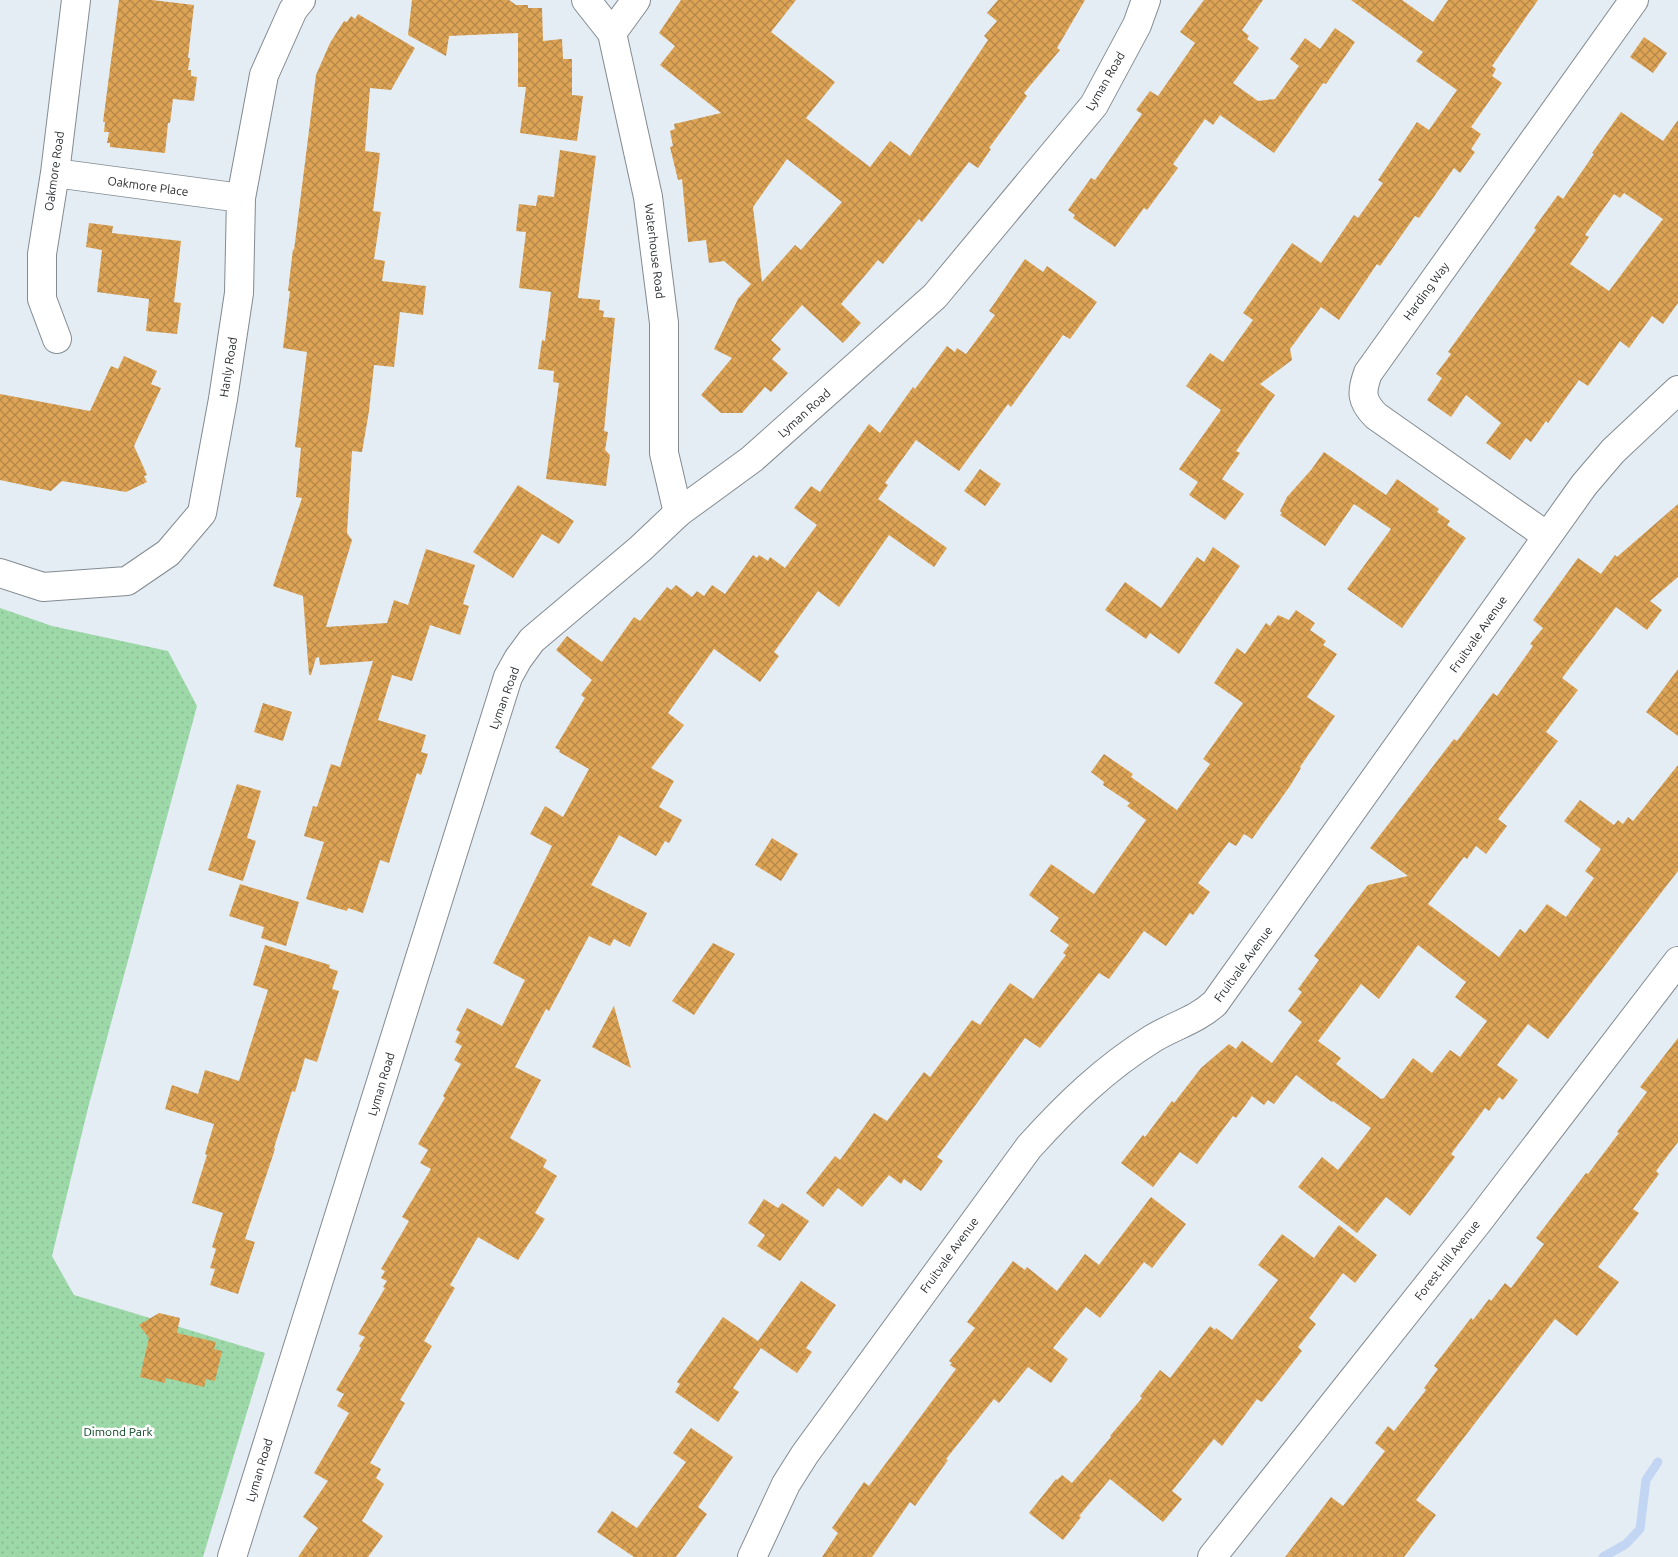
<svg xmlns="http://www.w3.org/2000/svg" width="1678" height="1557" viewBox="0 0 1678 1557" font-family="Ubuntu,sans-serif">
<defs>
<pattern id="park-dots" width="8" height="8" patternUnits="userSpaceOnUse" patternTransform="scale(1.25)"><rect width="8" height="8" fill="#9dd8a8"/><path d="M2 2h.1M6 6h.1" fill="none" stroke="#87ba91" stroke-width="1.8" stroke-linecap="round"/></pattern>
<pattern id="building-cross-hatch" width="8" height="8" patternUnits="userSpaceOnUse" patternTransform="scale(1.25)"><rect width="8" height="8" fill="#dea456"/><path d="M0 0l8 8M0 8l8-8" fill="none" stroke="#b48648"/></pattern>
</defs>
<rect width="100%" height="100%" fill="#e4edf4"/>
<!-- park -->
<path fill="url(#park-dots)" d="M0 608 52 626 168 651 197 706 88 1108 52 1256 74 1295 265 1353 203 1557H0Z"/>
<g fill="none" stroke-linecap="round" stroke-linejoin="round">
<!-- stream -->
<path stroke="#c2d6f4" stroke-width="9" d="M1603 1557 1626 1544 1640 1529 1646 1480 1658 1462"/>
</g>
<!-- building -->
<path fill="url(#building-cross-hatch)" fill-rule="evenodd" d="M119 0H152L194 5 188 58H190L188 70H191V76L197 77 194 101 173 99 170 123H168L165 153 110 147V143H107L109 132H104L105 122H103Z
M412 0H509L516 5H528V8H542L543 41 562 39 563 59H572V95L583 96 577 141 520 133 526 87H518V33L449 36 446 56 408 35Z
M681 0H796L771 32 835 82 806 118 870 167 890 141 910 156 988 40 984 36 997 21 987 13 998 0H1085L1057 48 1060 50 1024 93 1027 96 989 148 991 149 978 168 969 162 922 222 919 219 883 264 878 260 841 304 861 323 843 343 802 305 771 340 781 349 772 359 788 373 771 392 765 387 742 413H721L701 395 732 358 714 349 738 299 751 284 724 261 709 263 706 240 688 242 682 179 678 180 670 147 673 146 670 131 675 129 674 124 721 113 660 65 675 46 659 33ZM787 159 842 202 801 250 795 245 762 282 753 207Z
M1204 0H1263L1242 30 1249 36 1247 39 1259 48 1233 83 1258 101 1275 99 1299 66 1290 59 1305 38 1320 49 1335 28 1355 42 1326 84 1323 83 1274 153 1220 115 1213 125 1205 119 1173 164 1178 168 1147 210 1144 208 1115 247 1073 218 1075 215 1068 210 1091 178 1095 180 1142 114 1136 110 1150 91 1158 96 1195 43 1180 32Z
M1351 0H1402L1433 22 1448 0H1538L1492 66 1496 69 1492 76 1502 83 1471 127 1481 134 1471 149 1475 152 1460 173 1454 168 1419 218 1415 216 1380 266 1377 264 1339 320 1321 307 1290 349 1292 360 1260 384 1275 395 1236 451 1240 453 1222 479 1244 494 1225 520 1189 495 1198 482 1179 469 1221 410 1186 386 1210 353 1223 362 1253 320 1243 313 1292 243 1321 263 1354 215 1358 218 1383 183 1378 180 1417 122 1429 130 1457 90 1416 61 1423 52Z
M358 14 415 48 391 90 370 88 365 151 380 153 373 211 381 212 374 259 385 261 382 281 426 286 423 315 400 312 394 367 374 365 369 411 362 452 352 451 347 533 352 540 326 627 387 623 394 600 408 605 426 549 475 565 463 604 469 606 460 635 430 625 412 681 392 675 378 720 426 735 421 752 428 754 421 775 417 773 389 863 380 860 363 913 348 908 347 911 306 899 324 842 304 836 313 806 317 807 331 764 340 767 373 661 320 665 319 657 316 658 311 675H309L303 596 273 586 302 498 296 497 301 448 295 447 307 352 283 348 290 291H288L293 249 294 250 316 75 330 43 344 21 347 22 351 16 355 19Z
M1644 37 1667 53 1653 73 1630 57Z
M1621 112 1663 141 1678 120V303L1663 324 1652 316 1629 348 1620 341 1588 386 1579 380 1548 423 1546 421 1531 442 1526 438 1510 460 1486 443 1501 423 1466 395 1451 417 1427 400 1442 378 1436 374 1451 354 1448 352 1536 230 1534 228 1558 195 1563 199 1594 154 1592 153ZM1624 193 1663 219 1609 291 1570 264 1589 237 1585 235 1614 194 1620 198Z
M560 150 596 156 578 298 600 300 599 310 604 311 603 317 615 318 604 431 608 432 605 450 610 455 606 486 546 479 559 383 553 382 554 371 538 369 542 340 545 341 551 292 519 288 526 232 516 231 519 204 536 206 538 195 554 197Z
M89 223 113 226 112 233 181 241 174 302 181 303 177 334 146 331 149 299 97 292 102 250 86 247Z
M1025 259 1043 272 1047 266 1097 302 1070 339 1063 335 1011 407 1008 404 959 471 916 440 885 483 888 485 878 499 947 548 934 567 889 535 839 607 818 591 774 652 779 656 760 682 714 649 668 713 684 725 651 768 674 781 659 807 682 820 669 843 665 841 656 856 619 835 591 885 647 913 630 947 614 939 610 946 589 936 549 1011 546 1009 515 1067 541 1080 510 1138 547 1160 543 1167 557 1176 535 1213 545 1219 518 1260 478 1237 450 1285 455 1288 424 1341 432 1346 400 1400 405 1403 370 1463 381 1469 376 1478 384 1484 362 1521 383 1536 368 1557H298L318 1528 303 1517 328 1481 314 1473 349 1413 337 1406 344 1394 336 1390 361 1348 359 1346 365 1337 358 1334 385 1288 383 1287 387 1281 381 1278 385 1271 381 1269 409 1221 402 1217 431 1169 420 1163 428 1150 418 1144 445 1098 443 1096 461 1064 454 1060 462 1046 455 1042 460 1032 456 1030 467 1008 502 1026 525 980 493 963 552 846 530 834 545 806 563 817 589 769 559 752 560 750 555 748 585 698 581 695 592 680 556 650 567 636 602 662 634 617 640 621 667 587 671 590 676 585 692 597 697 591 704 596 712 585 725 594 753 555 757 558 759 555 768 561 770 557 785 568 817 525 794 508 811 486 820 492 869 424 880 433 913 387 915 389 947 346 955 352 957 348 966 354 995 315 989 311Z
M124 356 157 371 151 384 161 388 134 446 147 475 144 476 147 482 126 492 62 481 51 491 0 480V394L90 411 111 366 118 369Z
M1324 452 1386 495 1397 479 1439 509 1437 512 1450 521 1447 525 1466 538 1402 628 1347 589 1391 529 1354 504 1325 546 1280 515 1282 513 1280 511 1287 497 1311 470Z
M980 469 1001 484 985 506 964 491Z
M518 485 574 521 559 544 542 534 513 578 473 552Z
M1678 504V577L1650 601 1662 610 1647 630 1616 607 1562 678 1578 690 1546 732 1558 741 1498 819 1507 826 1486 854 1476 846 1467 859 1464 857 1428 904 1499 957 1520 929 1525 933 1547 904 1566 917 1594 878 1585 871 1601 849 1564 821 1580 800 1614 825 1618 820 1623 824 1628 817 1633 821 1678 765V871L1548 1039 1528 1024 1497 1065 1518 1080 1503 1100 1499 1097 1489 1111 1485 1108 1451 1154 1455 1157 1410 1216 1386 1197 1357 1233 1298 1187 1322 1157 1338 1170 1371 1128 1333 1101 1332 1102 1296 1075 1274 1104 1268 1100 1264 1105 1252 1096 1236 1118 1233 1116 1197 1164 1180 1152 1153 1187 1121 1163 1143 1135 1145 1137 1172 1101 1174 1103 1201 1068 1229 1044 1236 1049 1242 1041 1272 1063 1302 1022 1288 1011 1302 992 1298 989 1319 960 1314 956 1368 885 1408 876 1370 848 1454 739 1457 741 1493 693 1497 696 1533 646 1530 644 1543 628 1533 620 1578 558 1601 574 1615 555 1617 557ZM1418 945 1466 982 1455 997 1487 1021 1460 1057 1450 1050 1432 1073 1413 1058 1384 1098 1381 1099 1336 1064 1341 1058 1318 1041 1361 984 1379 999Z
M1213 547 1240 566 1179 654 1150 633 1146 639 1105 610 1125 582 1161 608 1197 557 1204 562Z
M1296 610 1315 623 1310 630 1326 641 1323 645 1337 654 1307 697 1335 716 1300 767 1301 768 1290 786 1252 839 1244 834 1236 846 1229 842 1198 883 1210 892 1193 915 1190 913 1166 946 1144 931 1109 979 1099 973 1040 1048 1025 1038 937 1157 943 1161 921 1191 904 1179 901 1184 889 1175 862 1207 838 1188 823 1207 806 1193 835 1156 840 1160 874 1113 887 1121 924 1072 930 1077 972 1020 980 1025 1010 983 1033 999 1066 955 1063 953 1069 945 1050 931 1059 918 1029 895 1051 864 1094 894 1146 820 1127 806 1130 803 1103 785 1104 782 1091 772 1104 754 1133 774 1131 777 1177 810 1210 764 1203 759 1243 703 1214 683 1237 648 1245 654 1266 623 1270 626 1278 615 1289 620Z
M1678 669V736L1646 712Z
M263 703 292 712 283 741 254 732Z
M237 784 261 791 247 838 256 841 243 881 208 870Z
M772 838 798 854 781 881 755 865Z
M240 884 299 902 286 946 261 938 264 927 229 916Z
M713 943 735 954 694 1015 672 1001Z
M265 945 330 965 329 968 338 971 332 989 339 991 317 1062 305 1058 295 1092 292 1091 274 1148 275 1149 245 1239 255 1242 238 1294 210 1285 215 1269 210 1268 216 1249 212 1247 223 1213 192 1203 207 1155 205 1154 214 1124 165 1109 172 1085 198 1094 205 1070 239 1081 268 990 253 985Z
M614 1006 631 1068 592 1047Z
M1678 1038V1142L1656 1171 1659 1174 1633 1209 1639 1213 1598 1267 1619 1282 1577 1336 1555 1319 1416 1500 1436 1515 1404 1557H1285L1331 1497 1343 1506 1385 1451 1375 1443 1388 1426 1394 1431 1426 1390 1424 1388 1438 1369 1434 1366 1471 1318 1473 1320 1489 1299 1491 1301 1505 1283 1511 1288 1544 1244 1536 1238 1586 1173 1588 1174 1619 1133 1617 1132 1647 1092 1640 1087Z
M1151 1197 1186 1224 1152 1268 1144 1262 1100 1318 1086 1307 1053 1348 1068 1359 1051 1383 1028 1367 999 1403 994 1399 946 1459 948 1460 915 1506 910 1502 872 1557H822L838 1533 832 1528 864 1482 869 1486 956 1369 950 1365 952 1363 949 1361 975 1328 967 1322 1013 1261 1025 1270 1027 1267 1057 1291 1085 1254 1099 1265Z
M764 1199 778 1208 782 1203 809 1221 780 1261 757 1246 765 1235 748 1223Z
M1339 1225 1377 1255 1355 1283 1343 1273 1309 1318 1316 1324 1298 1347 1302 1351 1262 1402 1257 1399 1222 1446 1214 1439 1172 1491 1182 1499 1163 1522 1110 1479 1079 1516 1081 1517 1063 1540 1029 1513 1056 1479 1057 1480 1062 1475 1072 1483 1111 1437 1110 1436 1142 1398 1140 1396 1160 1370 1170 1378 1210 1326 1215 1330 1216 1328 1232 1340 1278 1280 1258 1265 1282 1234 1314 1258Z
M801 1281 836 1305 806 1348 812 1352 797 1373 761 1348 733 1388 739 1392 718 1422 675 1392 680 1384 677 1382 723 1317 758 1341Z
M159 1313 180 1318 177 1333 216 1342 214 1349 222 1351 215 1381 206 1379 204 1387 166 1378 165 1383 140 1377 149 1338 139 1325Z
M691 1428 733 1457 698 1507 707 1514 676 1557H634L597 1532 612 1511 637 1528 686 1462 673 1453Z"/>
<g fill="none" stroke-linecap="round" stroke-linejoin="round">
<!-- minor casing -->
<g stroke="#838b91" stroke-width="30">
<path id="minor" d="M586 0 612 33
M636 0 612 33 648 197 664 323V453L678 513
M55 173 241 198
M57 339 42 299V254L55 173 76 0
M1547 536 1376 416C1361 401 1361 392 1368 373L1634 0
M0 573 43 587 127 581 168 553 202 513 223 399 239 293 241 198 264 75 293 10 301 0
M752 1557 786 1484 805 1454 1029 1147C1066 1106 1105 1068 1152 1039 1173 1026 1197 1020 1215 1003L1584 485 1613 451 1678 390
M1212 1557 1478 1222 1678 961"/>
</g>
<!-- tertiary casing -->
<g stroke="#838b91" stroke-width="30">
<path id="tertiary" d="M232 1557 508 677 518 659 532 640 640 549 678 513 752 459 935 296 1094 105 1137 25 1146 0"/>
</g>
<!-- minor -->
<use href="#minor" stroke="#fff" stroke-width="28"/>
<!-- tertiary -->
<use href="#tertiary" stroke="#fff" stroke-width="28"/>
</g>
<g text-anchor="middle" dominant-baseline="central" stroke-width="5" stroke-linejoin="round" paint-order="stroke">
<!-- street labels -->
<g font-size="12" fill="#2b2e31" stroke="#fff">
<text transform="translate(1105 81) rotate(-60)">Lyman Road</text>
<text transform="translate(54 171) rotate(-82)">Oakmore Road</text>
<text transform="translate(148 186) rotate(8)">Oakmore Place</text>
<text transform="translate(655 251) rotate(83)">Waterhouse Road</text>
<text transform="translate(1426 291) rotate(-54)">Harding Way</text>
<text transform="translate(228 367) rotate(-81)">Hanly Road</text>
<text transform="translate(804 413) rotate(-42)">Lyman Road</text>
<text transform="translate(1478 634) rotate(-55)">Fruitvale Avenue</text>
<text transform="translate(504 698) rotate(-70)">Lyman Road</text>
<text transform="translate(1243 964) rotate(-54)">Fruitvale Avenue</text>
<text transform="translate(381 1084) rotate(-73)">Lyman Road</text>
<text transform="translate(949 1255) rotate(-54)">Fruitvale Avenue</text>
<text transform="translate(1447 1260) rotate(-52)">Forest Hill Avenue</text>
<text transform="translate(259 1470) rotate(-73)">Lyman Road</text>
</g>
<!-- park labels -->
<g font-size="12" fill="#06441d" stroke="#fff">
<text x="118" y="1431">Dimond Park</text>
</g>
</g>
</svg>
